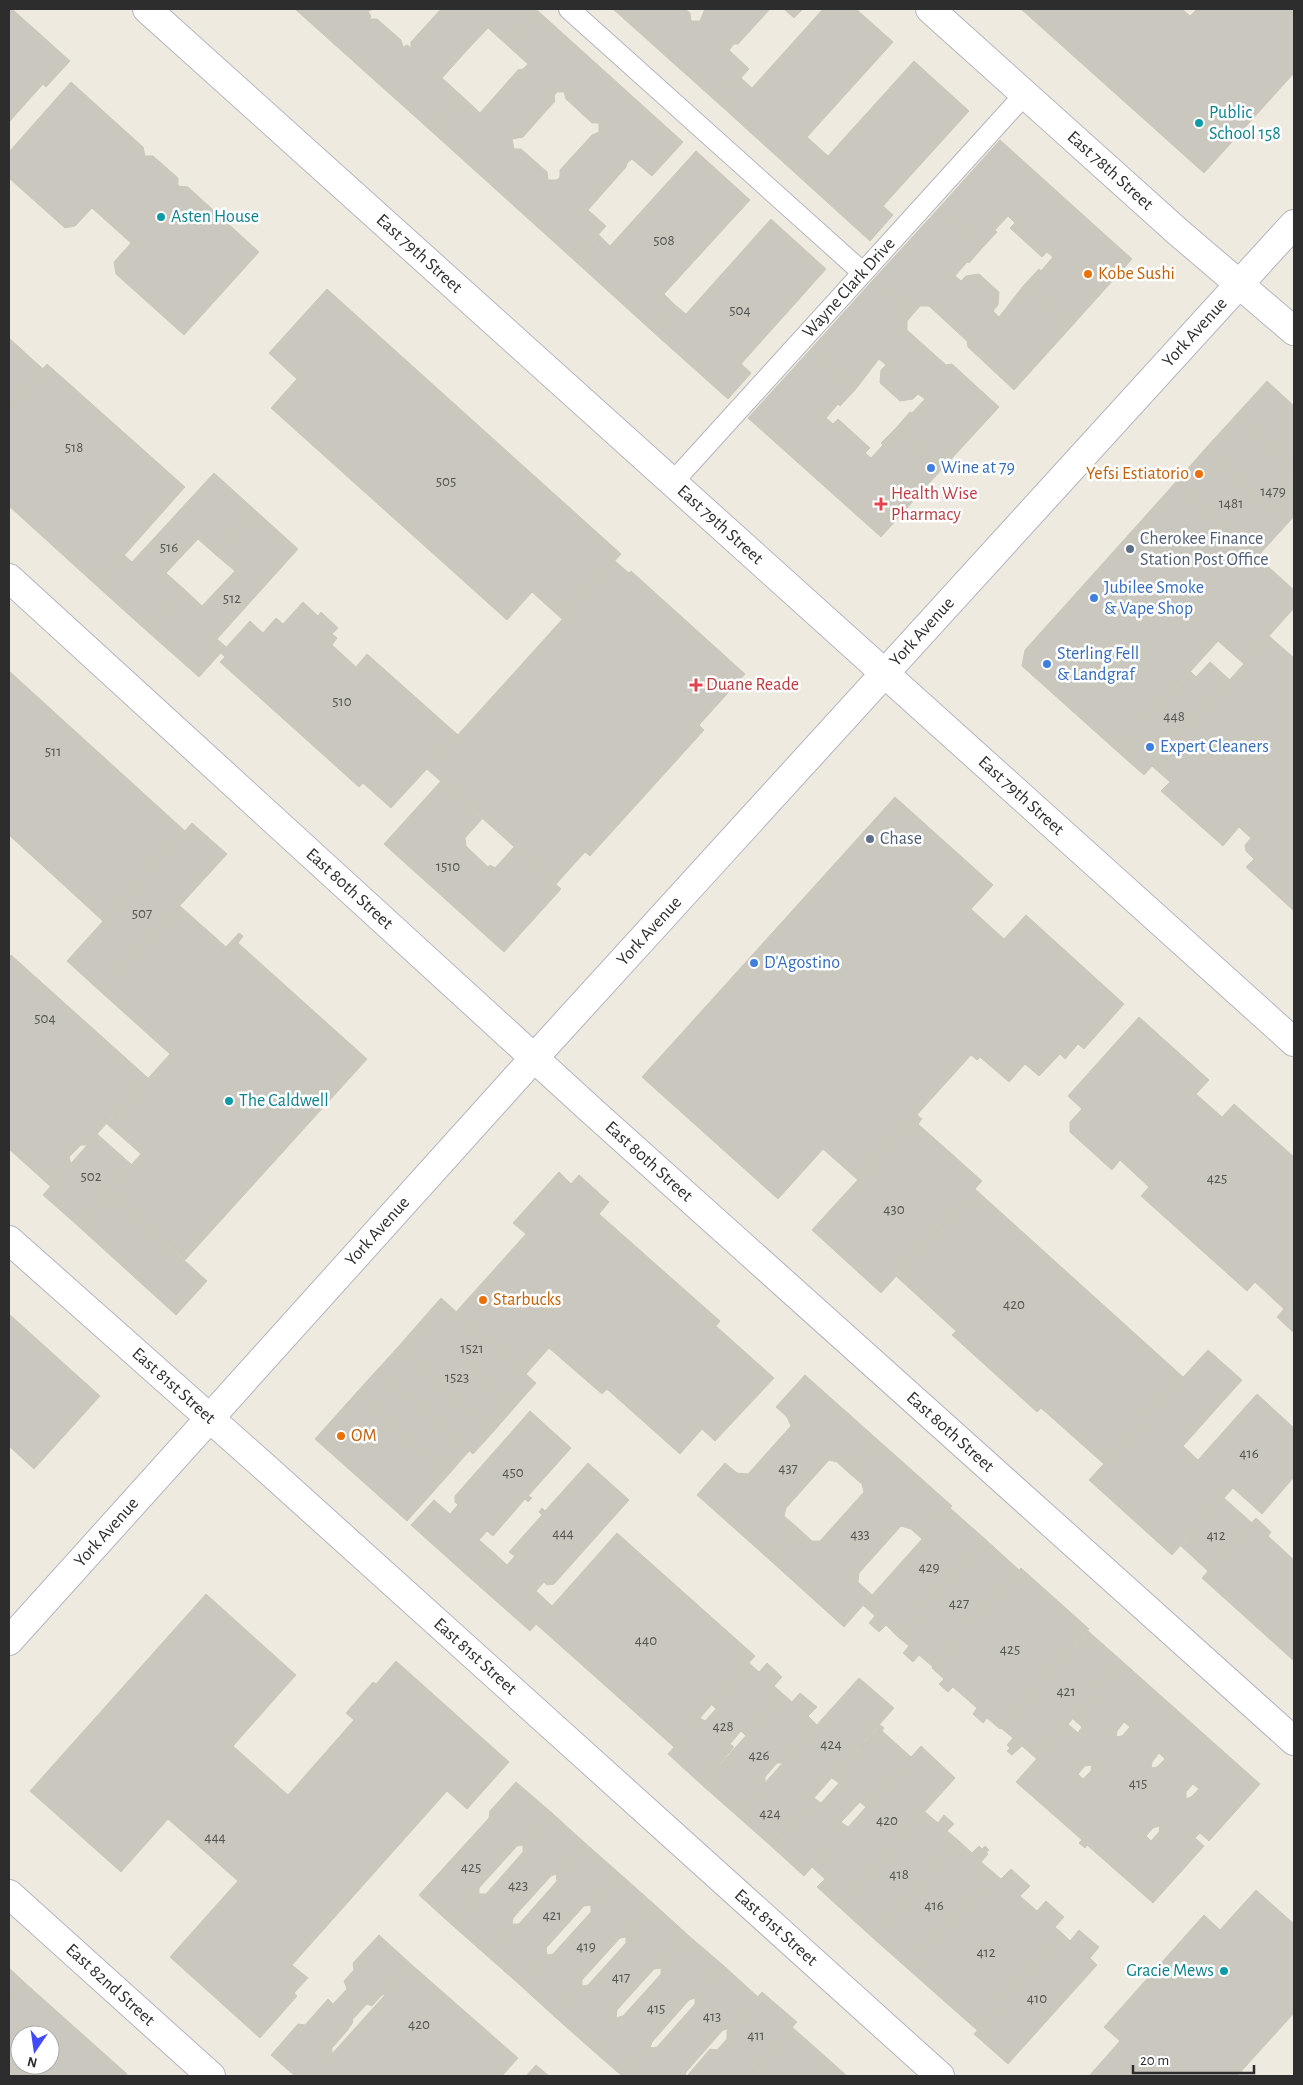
<svg xmlns="http://www.w3.org/2000/svg" width="1303" height="2085" viewBox="0 0 1303 2085" font-family="'Alegreya Sans',sans-serif">
<rect width="100%" height="100%" fill="#eeeae0"/>
<!-- building -->
<path fill="#cac8be" stroke="#cac7b9" fill-rule="evenodd" d="M9 9H12L70 61 46 87 43 84 9 122Z
M295 9H374L368 11 371 17 369 19H377L401 40 403 47 407 45 411 48V42L441 9H535L538 11 507 45 488 28 468 49 442 78 462 96 430 130Z
M613 9H685L690 13 691 21H700L705 9H770L738 44H734L729 50 749 69 718 103Z
M784 9H803L794 18Z
M823 9H856L893 42 807 137 828 156 914 61 969 111 883 206 893 215 870 241 718 103 741 78 752 88Z
M1021 9H1182L1190 16 1197 9H1294V73L1204 173Z
M538 11 683 142 652 176 632 159 627 163 626 167 588 210 606 226 575 261 430 130 462 96 480 113 518 70 523 69 528 64 507 45ZM557 92H564L566 99 592 123H599V132L592 135 560 170V177L557 180H548L547 172 521 149H514L512 139 523 137 555 101 554 96Z
M71 82 143 147 145 156H153L178 178V186L188 187 259 252 184 335 116 274 114 262 131 243 92 208 75 226 65 228 9 178V152Z
M1000 140 1132 259 1071 327 1024 285 1039 269 1041 271 1053 257 1047 252 1042 257 1010 228 1015 223 1008 216 995 230 997 232 983 247 939 208Z
M696 151 750 200 664 294 675 305 652 331 575 261 599 235 610 246Z
M939 208 983 247 969 263 967 262 955 276 961 281 966 276 979 274 999 292 998 305 993 311 999 317 1024 285 1071 327 1014 390 968 347 967 341 929 306H920L913 314 874 279Z
M771 219 826 269 741 364 751 373 728 399 652 331 675 305 686 314Z
M874 279 913 314 907 321V330L946 365 952 364 999 407 942 469 896 428 910 412 912 413 925 399 918 394 913 399 900 401 880 383 881 370 886 365 879 359 855 390 810 350Z
M327 289 621 554 562 619 532 592 507 620 271 408 297 379 269 353Z
M9 338 43 369 9 407Z
M810 350 855 390 840 406 838 404 826 418 833 424 838 419 870 448 865 453 871 458 883 445 881 443 896 428 942 469 881 537 748 418Z
M47 364 185 487 97 586 9 506V407Z
M1267 381 1294 406V467L1236 415Z
M1236 415 1294 467V516L1288 523 1205 449Z
M1205 449 1288 523 1257 557 1175 483Z
M214 473 256 511 216 555 198 539 166 573 185 590 147 631 97 586 124 555 132 562Z
M1175 483 1294 590V608L1244 664 1218 641 1118 752 1022 666 1025 650Z
M256 511 298 549 217 639 226 647 199 677 147 631 185 590 202 606 235 571 216 555Z
M615 561 629 573 631 571 745 674 699 725 704 730 590 856 585 852 556 884 427 769Z
M303 602 318 616 321 612 338 628 332 634 337 638 332 645 356 667 367 654 458 735 391 808 363 783 359 787 220 662 225 657 221 653 250 621 263 633 276 618 283 624Z
M1269 636 1294 658V911L1246 867 1254 859 1246 851 1245 845 1251 838 1239 827 1223 846 1161 791 1170 782 1152 766Z
M1210 662 1230 680 1144 775 1118 752 1191 672 1196 677Z
M9 671 185 831 103 921 9 835Z
M441 781 482 819 465 838 466 846 488 867 490 865 495 868 514 847 561 889 504 952 384 844Z
M895 797 993 885 971 909 1004 939 1026 915 1124 1004 1084 1049 1078 1044 1065 1059 1060 1054 1039 1076 1025 1064 1009 1082 980 1057 977 1060 971 1055 858 1180 823 1149 778 1199 642 1077Z
M192 823 227 854 101 992 67 961Z
M180 906 226 947 239 933 243 936 238 943 367 1059 185 1260 108 1191 141 1154 107 1124 170 1054 101 992Z
M11 955 148 1078 87 1145H81L69 1157 71 1164 50 1186 9 1149V958Z
M1139 1017 1209 1080 1196 1094 1222 1117 1234 1104 1294 1157V1333L1277 1317 1284 1309 1255 1282 1247 1291 1141 1196 1149 1187 1120 1160 1112 1170 1070 1132V1122L1082 1109 1068 1096Z
M917 1115 922 1119 918 1124 982 1181 881 1293 812 1230Z
M97 1134 132 1165 77 1225 43 1195Z
M559 1172 571 1184 579 1175 609 1202 599 1214 720 1321 716 1326 774 1378 715 1441 702 1429 680 1454 607 1389 602 1394 549 1348 526 1374 456 1312 526 1234 513 1223Z
M975 1189 1183 1377 1104 1464 1041 1408 1037 1412 952 1335 956 1331 896 1276Z
M108 1191 207 1281 176 1315 77 1225Z
M441 1298 536 1383 514 1408 419 1323Z
M9 1314 100 1396 34 1469 9 1446Z
M419 1323 514 1408 494 1431 399 1346Z
M399 1346 494 1431 473 1454 378 1369Z
M1208 1350 1242 1380 1183 1446 1198 1460 1257 1394 1294 1428V1477L1262 1514 1233 1488 1172 1555 1089 1480Z
M378 1369 469 1451 449 1474 357 1392Z
M805 1375 878 1440 849 1473 837 1462 829 1460 786 1508 784 1516 799 1529 771 1561 697 1495 725 1463 737 1473 748 1474 791 1426 787 1417 776 1407Z
M357 1392 449 1474 407 1521 315 1439Z
M530 1411 571 1448 528 1496 532 1498 528 1502 525 1499 493 1536 487 1531 479 1540 493 1552 470 1578 411 1525 434 1500 450 1514 458 1505 455 1502V1496Z
M878 1440 952 1506 922 1539 911 1529 901 1526 859 1573 858 1582 872 1595 844 1627 771 1561 799 1529 812 1541H820L864 1492 862 1484 849 1473Z
M588 1463 629 1500 554 1584 547 1585 544 1582 536 1591 552 1606 530 1631 470 1578 493 1552 507 1565 515 1556 509 1552 542 1515 539 1512 542 1508 545 1511Z
M1224 1498 1252 1523 1208 1571 1181 1546Z
M950 1508 985 1539 898 1637 886 1625 879 1632 869 1623 875 1616 863 1605Z
M1256 1518 1271 1532 1268 1536 1294 1560V1661L1202 1578Z
M617 1533 755 1656 674 1747 536 1624Z
M985 1539 1019 1570 933 1667 919 1655 913 1662 903 1653 909 1646 898 1637Z
M1021 1568 1089 1629 1000 1729 987 1718 983 1723 973 1714 977 1708 953 1687 948 1692 939 1684 944 1679 932 1668Z
M206 1594 296 1675 233 1746 288 1795 354 1720 346 1713 373 1682 376 1684 396 1661 509 1762 467 1809 447 1791 292 1965 308 1978 294 1993 297 1996 260 2038 170 1957 238 1881 168 1819 121 1872 30 1791Z
M1088 1631 1123 1662 1037 1759 1022 1746 1012 1755 1007 1751 1010 1748 1007 1745 1013 1738 1001 1728Z
M1123 1662 1260 1784 1209 1841 1200 1833 1195 1838 1204 1846 1153 1903 1087 1845 1085 1848 1079 1843 1082 1840 1016 1782 1068 1724 1078 1733 1082 1727 1073 1719ZM1124 1722 1130 1727 1122 1736 1116 1737 1117 1731ZM1159 1753 1165 1759 1157 1767 1151 1768 1152 1762ZM1092 1765 1091 1771 1083 1779 1078 1774 1085 1766ZM1193 1784 1199 1789 1191 1797 1186 1799V1792ZM1160 1826 1159 1832 1151 1841 1146 1836 1153 1828Z
M749 1663 759 1672 767 1663 782 1677 774 1686 783 1694 746 1736 741 1731 730 1744 734 1747 702 1785 668 1754 700 1718 705 1721 716 1709 712 1705Z
M859 1678 894 1708 771 1846 736 1815Z
M800 1693 817 1707 808 1716 817 1725 783 1763H777L765 1777V1783L736 1815 702 1785 783 1694 792 1702Z
M880 1725 884 1728 882 1731 911 1757 866 1807 860 1802 841 1822 848 1827 804 1876 771 1846 814 1798 821 1803 839 1783 832 1778Z
M921 1746 955 1778 839 1907 817 1887 825 1879 812 1867Z
M516 1782 552 1813 523 1845 517 1846 479 1888V1894L452 1925 419 1895 489 1818 490 1811Z
M925 1812 938 1823 944 1815 954 1824 947 1831 959 1841 873 1938 839 1907Z
M552 1813 585 1843 556 1874 551 1876 513 1918 512 1924 485 1954 452 1925 479 1894H486L523 1852V1845Z
M959 1841 972 1853 979 1846 982 1849 985 1846 989 1850 986 1852 988 1854 981 1862 994 1873 908 1969 873 1938Z
M585 1843 619 1873 591 1905 584 1906 546 1948 547 1955 520 1985 485 1954 512 1924H519L557 1881 556 1874Z
M1011 1869 1030 1886 1020 1896 1037 1911 1046 1901 1064 1917 1055 1927 1063 1934 977 2030 908 1969 994 1873 1001 1879Z
M619 1873 655 1905 626 1937 620 1938 582 1980V1986L555 2017 520 1985 547 1955 553 1954 591 1912V1905Z
M1256 1890 1294 1924V2013L1237 2076H1089L1120 2041 1104 2027 1204 1915 1220 1930Z
M655 1905 689 1936 661 1968 654 1969 617 2010 616 2018 590 2048 555 2017 582 1986 588 1985 626 1943V1937Z
M1079 1930 1099 1947 1090 1958 1097 1965 1008 2064 974 2034 1063 1934 1070 1941Z
M379 1935 412 1965 386 1994 382 1995 372 2006 367 2004 352 2020 353 2022 347 2031 332 2048V2054L312 2076H295L271 2055 298 2024 305 2025 328 1999 333 2004 347 1989 344 1981 354 1970 353 1963Z
M689 1936 724 1966 695 1998 689 2000 652 2042 650 2048 626 2076H622L590 2048 616 2018 623 2016 661 1974V1968Z
M412 1965 518 2058 502 2076H312Z
M724 1966 758 1997 729 2029 723 2030 686 2072 685 2076H626L650 2048 657 2047 695 2004V1998Z
M9 1968 24 1982 9 1999Z
M24 1982 127 2074 126 2076H9V1999ZM20 2035H50V2065H20Z
M762 1992 797 2022 748 2076H687L710 2049 717 2050 727 2039V2031Z
M792 2027 827 2058 811 2076H748Z
M827 2058 847 2076H811Z
M536 2065 549 2076H526Z"/>
<g fill="none" stroke-linecap="round" stroke-linejoin="round">
<!-- lane casing -->
<g stroke="#b3b4c0" stroke-width="22">
<g id="lane">
<path d="M569 9 862 272"/>
<path id="s1" d="M673 482 1025 94"/>
</g>
</g>
<!-- street casing -->
<g stroke="#b3b4c0" stroke-width="30">
<g id="street">
<path id="s2" d="M930 9 1178 232 1294 331"/>
<path id="s3" d="M9 578 591 1110 1294 1741"/>
<path id="s4" d="M9 1240 267 1469 940 2076"/>
<path id="s5" d="M9 1894 211 2076"/>
</g>
</g>
<!-- secondary casing -->
<g stroke="#b3b4c0" stroke-width="30">
<g id="secondary">
<path id="s6" d="M147 9 1294 1042"/>
<path id="s7" d="M9 1641 534 1058 1294 224"/>
</g>
</g>
<!-- lane -->
<use href="#lane" stroke="#fff" stroke-width="20"/>
<!-- street -->
<use href="#street" stroke="#fff" stroke-width="28"/>
<!-- secondary -->
<use href="#secondary" stroke="#fff" stroke-width="28"/>
</g>
<!-- markers -->
<g fill="#0f9aa8" stroke="#fff" stroke-width="2">
<circle cx="1199" cy="123" r="5"/>
<circle cx="161" cy="217" r="5"/>
<circle cx="229" cy="1101" r="5"/>
<circle cx="1224" cy="1971" r="5"/>
</g>
<g fill="#e8710a" stroke="#fff" stroke-width="2">
<circle cx="1088" cy="274" r="5"/>
<circle cx="1199" cy="474" r="5"/>
<circle cx="483" cy="1300" r="5"/>
<circle cx="341" cy="1436" r="5"/>
</g>
<g fill="#3f7fe0" stroke="#fff" stroke-width="2">
<circle cx="931" cy="468" r="5"/>
<circle cx="1094" cy="598" r="5"/>
<circle cx="1047" cy="664" r="5"/>
<circle cx="1150" cy="747" r="5"/>
<circle cx="754" cy="963" r="5"/>
</g>
<g fill="#e0444e" stroke="#fff" stroke-width="2">
<path d="M878.5 496.5h5v5h5v5h-5v5h-5v-5h-5v-5h5z"/>
<path d="M693.5 677.5h5v5h5v5h-5v5h-5v-5h-5v-5h5z"/>
</g>
<g fill="#5c6f8a" stroke="#fff" stroke-width="2">
<circle cx="1130" cy="549" r="5"/>
<circle cx="870" cy="839" r="5"/>
</g>
<g text-anchor="middle" dominant-baseline="central" stroke-width="5" stroke-linejoin="round" paint-order="stroke">
<!-- number labels -->
<g font-size="15" fill="#545451">
<text x="664" y="240">508</text>
<text x="740" y="310">504</text>
<text x="74" y="447">518</text>
<text x="446" y="481">505</text>
<text x="1273" y="491">1479</text>
<text x="1231" y="503">1481</text>
<text x="169" y="547">516</text>
<text x="232" y="598">512</text>
<text x="342" y="701">510</text>
<text x="1174" y="716">448</text>
<text x="53" y="751">511</text>
<text x="448" y="866">1510</text>
<text x="142" y="913">507</text>
<text x="45" y="1018">504</text>
<text x="91" y="1176">502</text>
<text x="1217" y="1178">425</text>
<text x="894" y="1209">430</text>
<text x="1014" y="1304">420</text>
<text x="472" y="1348">1521</text>
<text x="457" y="1377">1523</text>
<text x="1249" y="1453">416</text>
<text x="788" y="1468">437</text>
<text x="513" y="1472">450</text>
<text x="563" y="1533">444</text>
<text x="860" y="1534">433</text>
<text x="1216" y="1535">412</text>
<text x="929" y="1567">429</text>
<text x="959" y="1603">427</text>
<text x="646" y="1640">440</text>
<text x="1010" y="1649">425</text>
<text x="1066" y="1691">421</text>
<text x="723" y="1726">428</text>
<text x="831" y="1744">424</text>
<text x="759" y="1755">426</text>
<text x="1138" y="1783">415</text>
<text x="770" y="1813">424</text>
<text x="887" y="1820">420</text>
<text x="215" y="1837">444</text>
<text x="471" y="1867">425</text>
<text x="899" y="1874">418</text>
<text x="518" y="1885">423</text>
<text x="934" y="1905">416</text>
<text x="552" y="1915">421</text>
<text x="586" y="1946">419</text>
<text x="986" y="1952">412</text>
<text x="621" y="1977">417</text>
<text x="1037" y="1998">410</text>
<text x="656" y="2008">415</text>
<text x="712" y="2016">413</text>
<text x="419" y="2024">420</text>
<text x="756" y="2035">411</text>
</g>
<!-- culture labels -->
<g font-size="18" fill="#0d838f" stroke="#fff" text-anchor="start">
<text x="1209" y="113">Public<tspan x="1209" dy="21">School 158</tspan></text>
<text x="171" y="217">Asten House</text>
<text x="239" y="1101">The Caldwell</text>
<text x="1214" y="1971" text-anchor="end">Gracie Mews</text>
</g>
<!-- street labels -->
<g font-size="18" fill="#2d2d2d" stroke="#fff">
<text stroke="none"><textPath href="#s2" startOffset="242">East 78th Street</textPath></text>
<text stroke="none"><textPath href="#s6" startOffset="366">East 79th Street</textPath></text>
<text stroke="none"><textPath href="#s1" startOffset="262">Wayne Clark Drive</textPath></text>
<text stroke="none"><textPath href="#s7" startOffset="1766">York Avenue</textPath></text>
<text stroke="none"><textPath href="#s6" startOffset="771">East 79th Street</textPath></text>
<text stroke="none"><textPath href="#s7" startOffset="1361">York Avenue</textPath></text>
<text stroke="none"><textPath href="#s6" startOffset="1176">East 79th Street</textPath></text>
<text stroke="none"><textPath href="#s3" startOffset="461">East 80th Street</textPath></text>
<text stroke="none"><textPath href="#s7" startOffset="956">York Avenue</textPath></text>
<text stroke="none"><textPath href="#s3" startOffset="866">East 80th Street</textPath></text>
<text stroke="none"><textPath href="#s7" startOffset="551">York Avenue</textPath></text>
<text stroke="none"><textPath href="#s4" startOffset="220">East 81st Street</textPath></text>
<text stroke="none"><textPath href="#s3" startOffset="1271">East 80th Street</textPath></text>
<text stroke="none"><textPath href="#s7" startOffset="146">York Avenue</textPath></text>
<text stroke="none"><textPath href="#s4" startOffset="625">East 81st Street</textPath></text>
<text stroke="none"><textPath href="#s4" startOffset="1030">East 81st Street</textPath></text>
<text stroke="none"><textPath href="#s5" startOffset="136">East 82nd Street</textPath></text>
</g>
<!-- food labels -->
<g font-size="18" fill="#c56008" stroke="#fff" text-anchor="start">
<text x="1098" y="274">Kobe Sushi</text>
<text x="1189" y="474" text-anchor="end">Yefsi Estiatorio</text>
<text x="493" y="1300">Starbucks</text>
<text x="351" y="1436">OM</text>
</g>
<!-- shop labels -->
<g font-size="18" fill="#366cbe" stroke="#fff" text-anchor="start">
<text x="941" y="468">Wine at 79</text>
<text x="1104" y="588">Jubilee Smoke<tspan x="1104" dy="21">&amp; Vape Shop</tspan></text>
<text x="1057" y="654">Sterling Fell<tspan x="1057" dy="21">&amp; Landgraf</tspan></text>
<text x="1160" y="747">Expert Cleaners</text>
<text x="764" y="963">D'Agostino</text>
</g>
<!-- health labels -->
<g font-size="18" fill="#be3a42" stroke="#fff" text-anchor="start">
<text x="891" y="494">Health Wise<tspan x="891" dy="21">Pharmacy</tspan></text>
<text x="706" y="685">Duane Reade</text>
</g>
<!-- service labels -->
<g font-size="18" fill="#4e5e75" stroke="#fff" text-anchor="start">
<text x="1140" y="539">Cherokee Finance<tspan x="1140" dy="21">Station Post Office</tspan></text>
<text x="880" y="839">Chase</text>
</g>
</g>
<!-- border -->
<rect width="1303" height="2085" fill="none" stroke="#2d2d2d" stroke-width="20"/>
<!-- north arrow -->
<g transform="translate(35 2050) rotate(193)"><circle r="24" fill="#ffffff" stroke="#ababab"/>
<path d="M0-4L9 19L0 12L-9 19Z" fill="#424bf9"/>
<text y="-8" font-size="14" font-weight="bold" text-anchor="middle" fill="#2d2d2d">N</text>
</g>
<!-- scale -->
<path d="M1133 2065v8h121v-8" fill="none" stroke="#2d2d2d" stroke-width="2.5"/>
<text x="1140" y="2065" font-size="15" fill="#2d2d2d" stroke="#ffffff" stroke-width="4" paint-order="stroke">20 m</text>
</svg>
